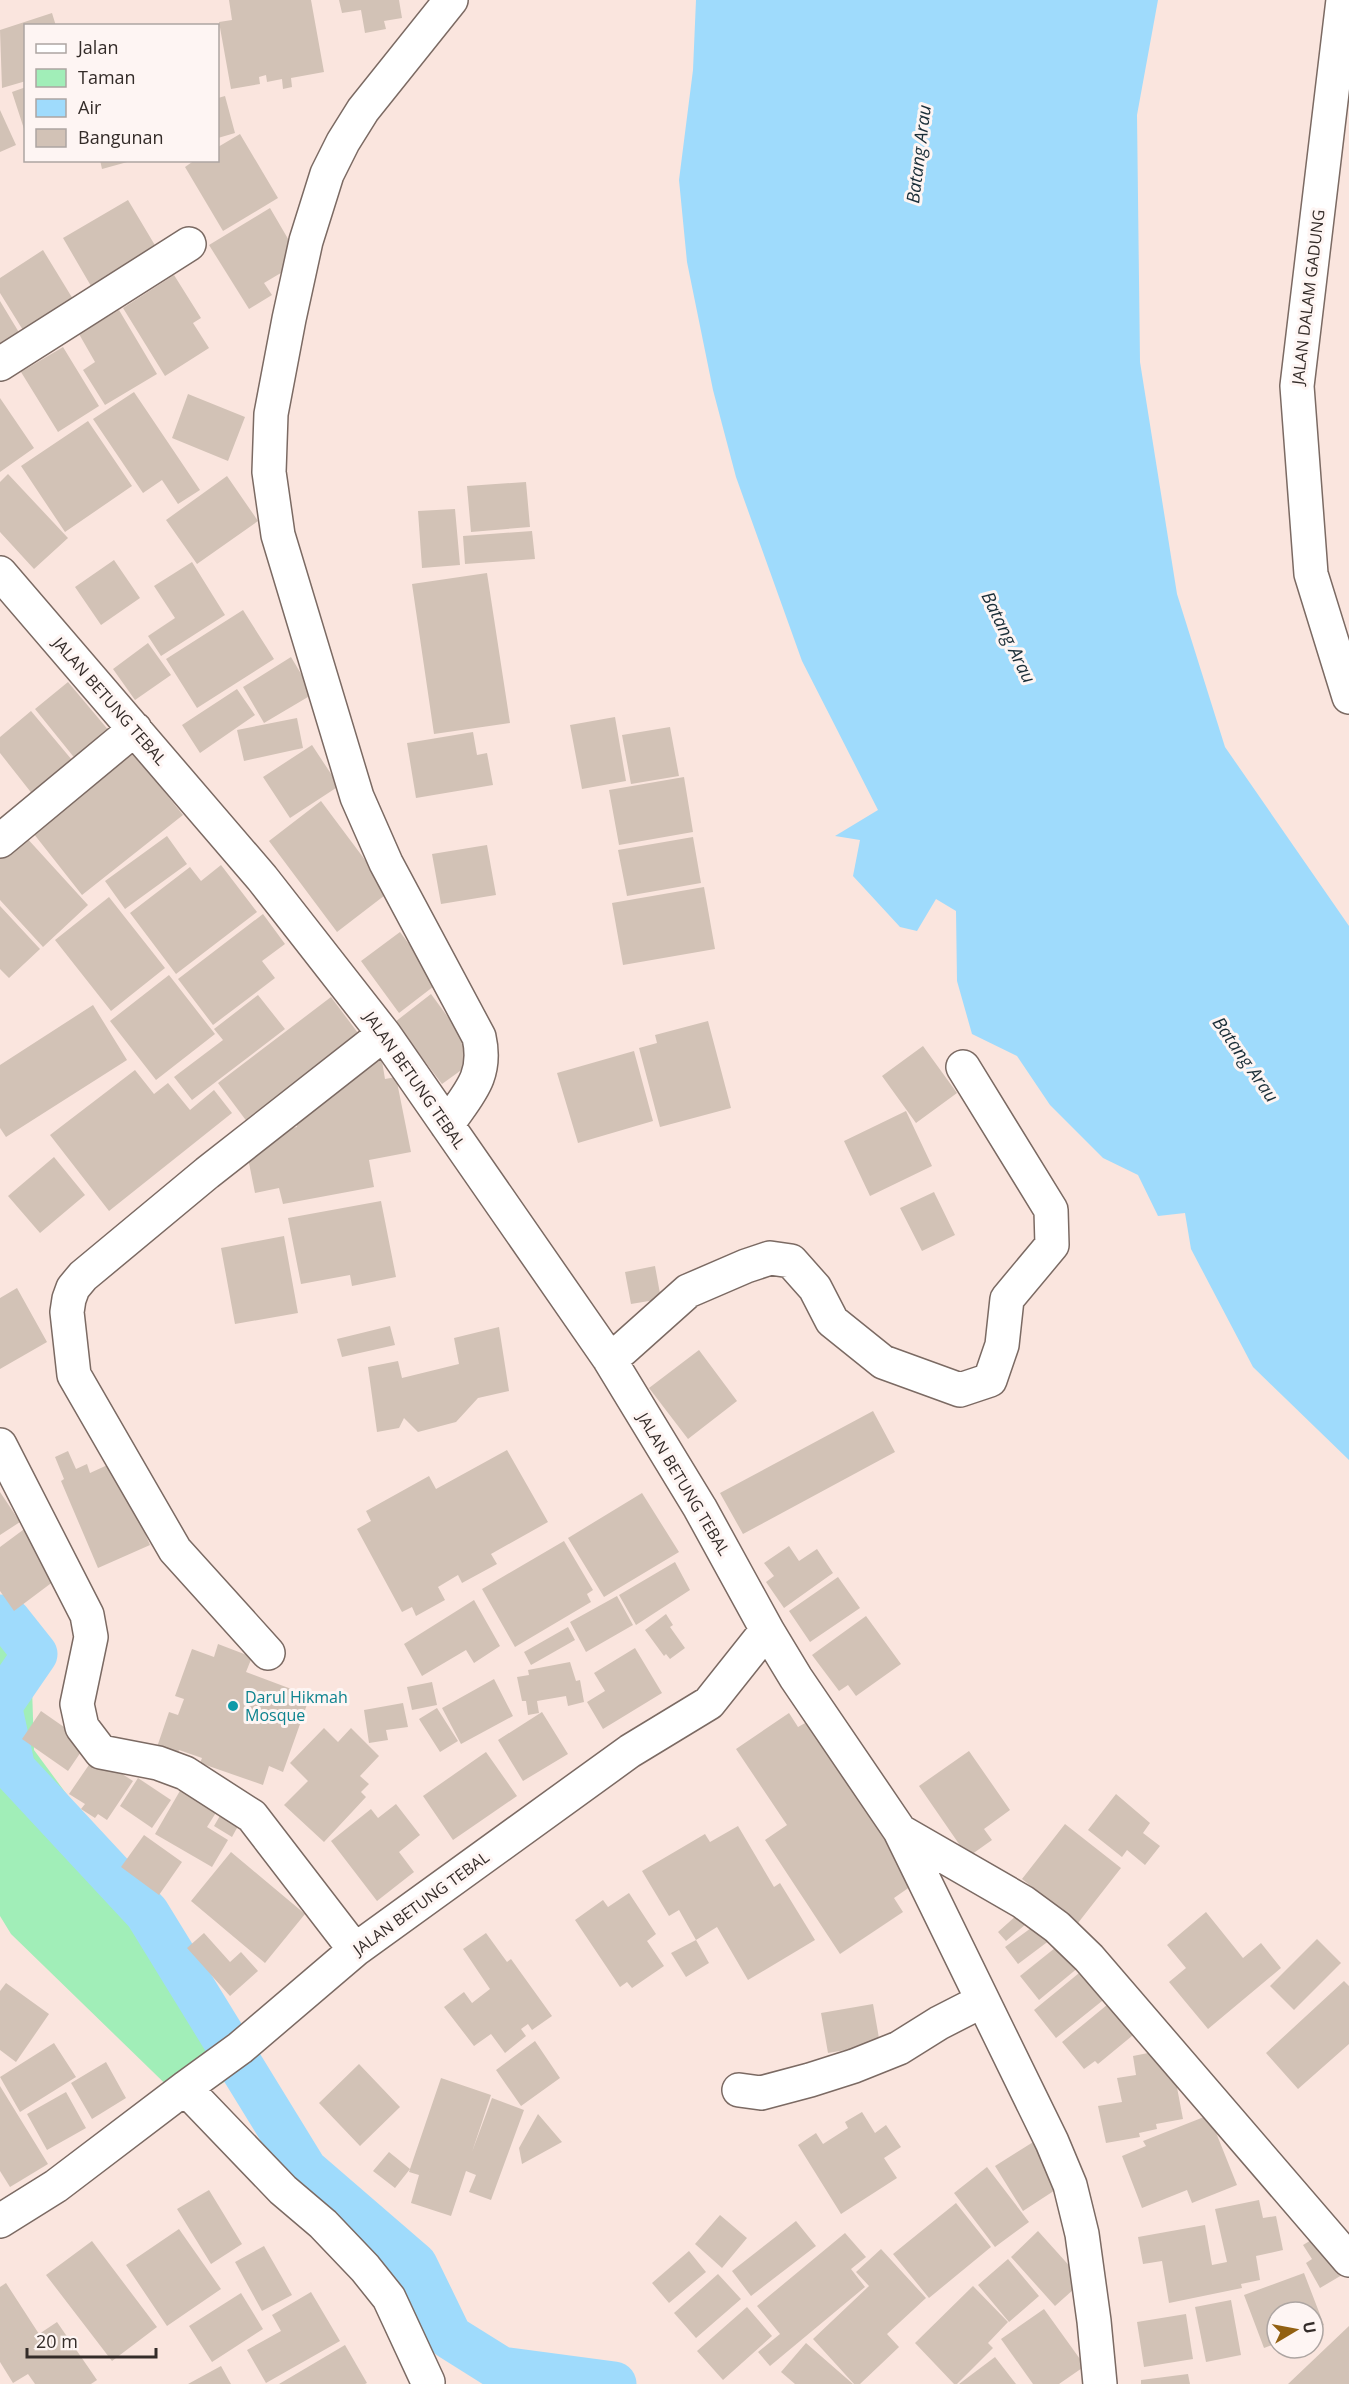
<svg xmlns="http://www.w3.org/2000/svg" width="1349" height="2384" viewBox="0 0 1349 2384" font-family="'Open Sans',sans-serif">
<rect width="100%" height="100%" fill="#fae5de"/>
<!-- green -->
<path fill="#a1eeb8" d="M0 1622 30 1624 34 1750 263 2060 186 2104 11 1934 0 1916Z"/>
<!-- water -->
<path fill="#9fdbfc" d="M696 0H1158L1137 115 1140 362 1177 594 1225 747 1349 926V1460L1253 1367 1191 1249 1185 1213 1158 1216 1138 1175 1103 1158 1050 1105 1017 1056 972 1034 957 981 956 911 936 899 917 931 900 927 853 876 860 840 835 836 878 810 802 661 736 477 713 390 687 262 679 180 693 70Z"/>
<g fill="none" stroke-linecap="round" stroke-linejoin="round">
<!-- canal -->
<path stroke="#9fdbfc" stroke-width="45" d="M0 1617 8 1620 35 1654 0 1705
M0 1709 13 1769 147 1913 305 2170 415 2265 450 2337 501 2369 614 2384"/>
</g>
<!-- building -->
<path fill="#d2c2b6" d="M229 0H311L324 72 291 78 292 87 283 89 282 79 267 82 266 75 259 77 260 84 231 89 219 22 232 20Z
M339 0H399L402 18 384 21 386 29 365 33 361 10 342 13Z
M52 13 56 26H26V81L2 88 0 30Z
M26 87V132H25L12 92Z
M225 96 235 133 218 138V98Z
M0 110 16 145 0 152Z
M240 134 278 198 223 231 185 167 195 160H218V147Z
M100 160H130L131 161 102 169Z
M128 200 156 247 91 286 63 238Z
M270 208 301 261 264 283 272 295 249 309 209 245Z
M43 250 76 304 26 335 0 293V278Z
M174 275 201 318 193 323 209 348 165 376 123 308Z
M0 301 23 339 0 354Z
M119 310 157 374 105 405 83 370 95 362 79 334Z
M63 347 99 406 58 432 21 372Z
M134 392 200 490 178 504 162 480 143 493 93 419Z
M188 394 245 417 228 461 172 438Z
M0 398 34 448 0 472Z
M88 421 132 486 65 532 21 466Z
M8 474 68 538 34 569 0 532V482Z
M227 476 258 521 197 564 166 520Z
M526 482 530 527 471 532 467 486Z
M455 509 460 565 422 568 418 511Z
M532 531 535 559 465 564 463 536Z
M114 560 140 598 101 625 75 587Z
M192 562 225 615 161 656 148 636 175 618 154 586Z
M487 573 510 723 434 734 412 584Z
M243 610 274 659 197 708 166 659Z
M148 643 171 675 135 700 113 669Z
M291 657 313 694 264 723 243 687Z
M68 682 115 738 81 766 35 709Z
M237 689 255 715 200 753 182 725Z
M31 711 77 766 37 800 0 753V737Z
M615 717 626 781 582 789 570 725Z
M297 718 303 748 244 761 237 730Z
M670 727 679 776 631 784 622 735Z
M473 732 477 755 487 753 493 785 416 798 407 743Z
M312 745 339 786 290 818 263 777Z
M131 750 183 815 82 895 30 829Z
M684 777 693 832 619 845 609 790Z
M321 801 389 892 337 932 269 841Z
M25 836 88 905 43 947 0 900V859Z
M167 836 187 864 125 909 105 881Z
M693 837 701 883 627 896 618 850Z
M487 845 496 895 441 904 432 854Z
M221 865 257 912 176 974 130 913 190 867 201 881Z
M704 887 715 949 623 965 612 903Z
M109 897 165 968 111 1011 55 940Z
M0 906 40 949 9 978 0 969Z
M263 914 285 944 262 961 275 978 213 1025 178 979Z
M400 932 438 983 399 1013 361 961Z
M169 975 215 1034 156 1080 110 1021Z
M431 994 478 1058 442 1084 395 1022Z
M258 995 285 1029 192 1100 174 1077 223 1040 214 1029Z
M331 997 367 1045 254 1131 218 1083Z
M93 1005 127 1060 6 1137 0 1128V1065Z
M708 1021 731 1108 660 1127 639 1048 657 1043 655 1035Z
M923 1046 957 1093 916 1123 882 1076Z
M634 1051 653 1121 578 1143 557 1073Z
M381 1055 385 1079 396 1077 411 1152 369 1160 374 1187 283 1204 279 1188 255 1193 246 1148 269 1132 297 1127 294 1111Z
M135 1070 154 1094 168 1083 190 1110 214 1090 232 1113 109 1211 50 1135Z
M906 1111 932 1166 870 1196 844 1141Z
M54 1157 85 1195 40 1233 8 1196Z
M934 1192 955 1235 922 1251 900 1208Z
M381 1201 396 1277 352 1286 350 1275 301 1284 288 1218Z
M284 1236 298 1313 235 1324 221 1248Z
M655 1266 661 1299 631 1304 625 1272Z
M17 1288 47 1342 0 1369V1298Z
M390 1326 395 1345 342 1357 337 1339Z
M499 1327 509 1391 478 1398 456 1422 418 1432 404 1418 399 1428 377 1432 368 1367 398 1361 402 1378 459 1364 454 1338Z
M699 1350 737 1401 688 1439 649 1388Z
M873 1411 895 1452 743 1534 720 1493Z
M507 1450 548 1522 491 1554 497 1564 462 1583 458 1575 438 1587 445 1600 416 1616 412 1607 402 1612 357 1529 371 1521 366 1511 429 1476 436 1489Z
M68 1451 76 1469 87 1464 90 1473 114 1462 150 1545 98 1568 61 1481 64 1479 55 1457Z
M0 1492 20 1522 0 1535Z
M642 1493 679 1552 604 1597 568 1538Z
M27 1527 62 1575 14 1611 0 1591V1547Z
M564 1541 593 1590 587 1594 591 1602 515 1647 482 1589Z
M789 1546 799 1561 817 1549 833 1573 784 1608 766 1582 774 1576 764 1563Z
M675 1562 690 1590 636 1625 619 1595Z
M838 1577 860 1608 810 1642 789 1611Z
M617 1596 633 1625 586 1652 570 1622Z
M474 1600 500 1646 474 1663 466 1650 422 1676 404 1644Z
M666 1614 673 1625 670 1627 685 1648 670 1659 666 1654 664 1656 645 1630Z
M866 1616 901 1664 856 1696 848 1685 839 1691 812 1655Z
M568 1627 575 1640 531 1665 524 1652Z
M218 1644 252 1657 246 1672 310 1696 283 1772 269 1766 263 1785 200 1763 202 1758 179 1750 176 1757 156 1750 169 1712 178 1715 184 1699 175 1696 192 1649 214 1657Z
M635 1648 662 1693 603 1729 587 1702 605 1691 594 1673Z
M570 1662 576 1681 580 1680 584 1702 568 1706 566 1696 537 1701 539 1713 528 1715 526 1701H522L517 1677 529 1675 528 1670Z
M494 1679 513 1716 461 1744 442 1708Z
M432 1682 437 1705 412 1710 407 1687Z
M403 1703 408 1727 386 1730 388 1740 369 1743 364 1710Z
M437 1708 458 1741 440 1752 419 1719Z
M41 1711 87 1743 68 1771 22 1739Z
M542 1712 568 1754 523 1781 498 1740Z
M789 1713 798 1727 807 1722 914 1884 894 1898 903 1912 840 1954 765 1840 787 1825 736 1749Z
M324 1728 338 1742 351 1728 379 1756 360 1776 369 1784 361 1792 366 1797 324 1842 284 1805 308 1781 290 1763Z
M969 1751 1010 1810 984 1829 992 1840 968 1857 919 1786Z
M486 1752 517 1796 453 1840 423 1796Z
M95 1756 133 1781 107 1820 98 1814 95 1818 81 1809 85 1804 69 1794Z
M138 1778 171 1800 152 1828 120 1806Z
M181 1789 217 1811 207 1827 228 1840 212 1867 155 1834Z
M1116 1794 1150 1823 1143 1833 1160 1846 1145 1865 1127 1850 1122 1857 1088 1830Z
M396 1804 420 1835 399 1852 414 1872 377 1901 331 1841 371 1809 378 1818Z
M225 1807 243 1817 232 1837 214 1826Z
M1065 1824 1121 1868 1078 1923 1022 1879Z
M738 1826 774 1887 780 1883 815 1940 748 1980 717 1927 696 1940 679 1910 669 1916 642 1871 705 1834 710 1842Z
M144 1835 182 1862 159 1895 121 1867Z
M231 1852 305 1914 265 1963 191 1901Z
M629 1893 656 1934 647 1941 664 1966 632 1988 627 1982 620 1987 575 1920 603 1900 608 1907Z
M1206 1912 1243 1958 1261 1943 1281 1968 1208 2029 1169 1982 1186 1968 1167 1945Z
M1018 1914 1026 1924 1006 1941 998 1932Z
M1042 1920 1054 1937 1018 1964 1005 1947Z
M204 1933 230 1962 241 1952 258 1971 230 1996 187 1948Z
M486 1933 507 1962 511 1959 552 2016 532 2030 528 2024 521 2029 526 2036 505 2053 491 2034 474 2046 444 2007 464 1992 472 2003 490 1989 463 1949Z
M1317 1939 1341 1963 1294 2010 1270 1986Z
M696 1940 709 1963 686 1977 671 1953Z
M1060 1944 1079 1967 1039 2000 1020 1976Z
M1084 1969 1107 1997 1056 2038 1034 2010Z
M1344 1981 1349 1986V2044L1298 2089 1266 2053Z
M6 1983 49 2014 16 2062 0 2050V1991Z
M1113 2000 1138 2031 1098 2064 1095 2061 1084 2069 1062 2042Z
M873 2004 880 2044 828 2053 821 2013Z
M535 2041 560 2078 521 2106 496 2070Z
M54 2043 76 2077 20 2112 0 2077Z
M1158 2051 1172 2061 1183 2119 1156 2124 1157 2129 1139 2133 1140 2137 1106 2143 1098 2106 1122 2102 1117 2078 1136 2075 1133 2056Z
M106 2062 126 2098 92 2119 71 2083Z
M359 2064 400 2107 360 2146 319 2103Z
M441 2078 491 2095 472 2152 492 2098 524 2110 491 2200 469 2192 476 2175 466 2171 451 2216 411 2203 419 2175 409 2172Z
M0 2086 48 2164 10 2187 0 2171Z
M66 2092 86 2128 47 2150 27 2114Z
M862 2112 875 2133 886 2125 901 2147 884 2158 897 2178 841 2214 798 2145 816 2133 823 2144 848 2128 845 2122Z
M538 2114 562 2142 522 2164 519 2148Z
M1209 2115 1237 2185 1192 2203 1187 2190 1142 2208 1122 2156 1146 2146 1143 2141Z
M1038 2139 1066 2183 1023 2211 995 2166Z
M389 2152 410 2169 395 2188 373 2171Z
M987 2167 1029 2222 995 2247 954 2193Z
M209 2190 242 2244 211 2264 177 2209Z
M1259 2200 1263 2218 1276 2216 1283 2250 1256 2256 1260 2280 1241 2284 1242 2288 1169 2303 1162 2261 1143 2264 1138 2237 1205 2225 1212 2265 1227 2262 1215 2209Z
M956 2203 991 2247 929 2298 893 2254Z
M720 2215 747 2238 722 2268 695 2244Z
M796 2221 816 2246 751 2296 732 2271Z
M179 2229 221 2289 167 2326 126 2265Z
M1038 2231 1083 2281 1055 2306 1011 2257Z
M845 2233 866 2257 851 2269 865 2287 770 2366 758 2352 780 2334 757 2306Z
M1318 2236 1342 2275 1320 2288 1306 2263 1312 2259 1303 2245Z
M92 2241 157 2327 112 2361 46 2275Z
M264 2246 292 2295 262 2311 235 2262Z
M881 2249 926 2298 887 2334 899 2347 860 2384H854L813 2339 869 2286 856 2272Z
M689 2251 706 2272 669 2303 652 2283Z
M1008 2259 1039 2296 1009 2322 978 2285Z
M1304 2273 1324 2325 1313 2330V2312H1277V2343L1264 2348 1244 2295Z
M718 2274 741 2299 696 2338 674 2313Z
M6 2283 39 2334 57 2322 97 2380 91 2384H35L28 2374 13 2383 0 2362V2287Z
M973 2286 1008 2322 988 2343 993 2348 957 2384H954L915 2343Z
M311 2292 340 2341 266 2383 247 2350 281 2331 272 2315Z
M241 2293 263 2329 212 2362 189 2326Z
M1231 2300 1241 2355 1206 2362 1195 2307Z
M747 2307 772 2336 723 2380 697 2351Z
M1044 2309 1085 2366 1059 2384H1033L1001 2339Z
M1186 2314 1193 2359 1144 2367 1137 2322Z
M1349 2326V2384H1288Z
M806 2343 853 2384H795L781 2372Z
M345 2345 367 2383 365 2384H279Z
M995 2357 1016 2384H959Z
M221 2366 231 2384H188Z
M1188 2374 1190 2384H1141V2380Z"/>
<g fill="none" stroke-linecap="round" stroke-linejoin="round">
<!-- minor casing -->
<g stroke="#7b6a63" stroke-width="36">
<path id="minor" d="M1343 0 1297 386 1311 574 1349 697
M0 364 189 244
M0 573 262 878 384 1034 608 1357 700 1508 767 1630 709 1703 630 1751 355 1950 240 2048 185 2088 56 2186 0 2221
M0 841 135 729
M447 1125C468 1094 488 1077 479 1037L386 863 357 797 278 535 269 472 271 414 289 319 306 241 327 174 343 142 363 110 451 0
M608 1357 622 1350 688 1291 746 1266 770 1258 791 1261 815 1288 832 1321 883 1362 960 1390 990 1380 1002 1345 1007 1299 1052 1245 1051 1210 963 1067
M0 1445 87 1615 91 1637 77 1704 82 1727 101 1752 158 1763 185 1773 252 1816 355 1950
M767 1630 796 1678 900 1831 1052 2142 1070 2185 1082 2234 1094 2321 1100 2384
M268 1653 175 1550 74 1375 67 1312 69 1299 73 1288 83 1276 207 1173 384 1034
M900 1831 1023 1902 1057 1927 1089 1958 1349 2260
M185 2088 283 2190 323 2224 365 2268 389 2298 428 2382
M739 2090 761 2093 810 2080 854 2066 899 2048 939 2023 982 2001"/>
</g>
<!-- minor -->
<use href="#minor" stroke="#fff" stroke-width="33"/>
</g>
<!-- markers -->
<circle fill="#0f9aa8" stroke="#fef5f3" stroke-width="2" cx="233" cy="1706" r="6"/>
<g text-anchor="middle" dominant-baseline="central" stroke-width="6" stroke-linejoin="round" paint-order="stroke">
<!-- street labels -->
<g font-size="16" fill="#342c29" stroke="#fef5f3">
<text transform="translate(1308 297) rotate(-83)">JALAN DALAM GADUNG</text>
<text transform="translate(110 701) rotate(49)">JALAN BETUNG TEBAL</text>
<text transform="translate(415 1080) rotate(55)">JALAN BETUNG TEBAL</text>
<text transform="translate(684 1484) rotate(59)">JALAN BETUNG TEBAL</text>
<text transform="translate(421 1903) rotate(-36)">JALAN BETUNG TEBAL</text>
</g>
<!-- culture labels -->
<g font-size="16" fill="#0d838f" stroke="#fef5f3" text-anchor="start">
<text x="245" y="1697">Darul Hikmah<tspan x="245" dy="18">Mosque</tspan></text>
</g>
<!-- water labels -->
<g font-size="18" font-style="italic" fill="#1a2e38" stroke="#fef5f3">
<text transform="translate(918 154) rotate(-83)">Batang Arau</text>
<text transform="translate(1009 637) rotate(64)">Batang Arau</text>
<text transform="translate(1246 1059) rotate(55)">Batang Arau</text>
</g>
</g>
<!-- legend -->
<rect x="24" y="24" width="195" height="138" fill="#fef5f3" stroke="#ada5a2" stroke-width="1.5"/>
<rect x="36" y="44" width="30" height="9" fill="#ffffff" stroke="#ada5a2" stroke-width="1.5"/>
<text x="78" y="54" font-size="18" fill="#342c29">Jalan</text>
<rect x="36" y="69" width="30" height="18" fill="#a1eeb8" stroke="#ada5a2" stroke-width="1.5"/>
<text x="78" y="84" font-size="18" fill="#342c29">Taman</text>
<rect x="36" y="99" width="30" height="18" fill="#9fdbfc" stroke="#ada5a2" stroke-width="1.5"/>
<text x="78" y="114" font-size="18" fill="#342c29">Air</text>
<rect x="36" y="129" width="30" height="18" fill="#d2c2b6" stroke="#ada5a2" stroke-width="1.5"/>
<text x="78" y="144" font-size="18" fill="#342c29">Bangunan</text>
<!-- north arrow -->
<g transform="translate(1295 2330) rotate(80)"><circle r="28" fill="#fef5f3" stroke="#ada5a2" stroke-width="1.5"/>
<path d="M0-4.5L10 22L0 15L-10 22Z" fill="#926011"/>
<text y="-9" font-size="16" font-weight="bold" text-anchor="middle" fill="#342c29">U</text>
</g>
<!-- scale -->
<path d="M27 2348v9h129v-9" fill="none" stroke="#342c29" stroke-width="3"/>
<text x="36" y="2348" font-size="18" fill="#342c29" stroke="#fef5f3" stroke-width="4.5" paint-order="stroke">20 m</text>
</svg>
